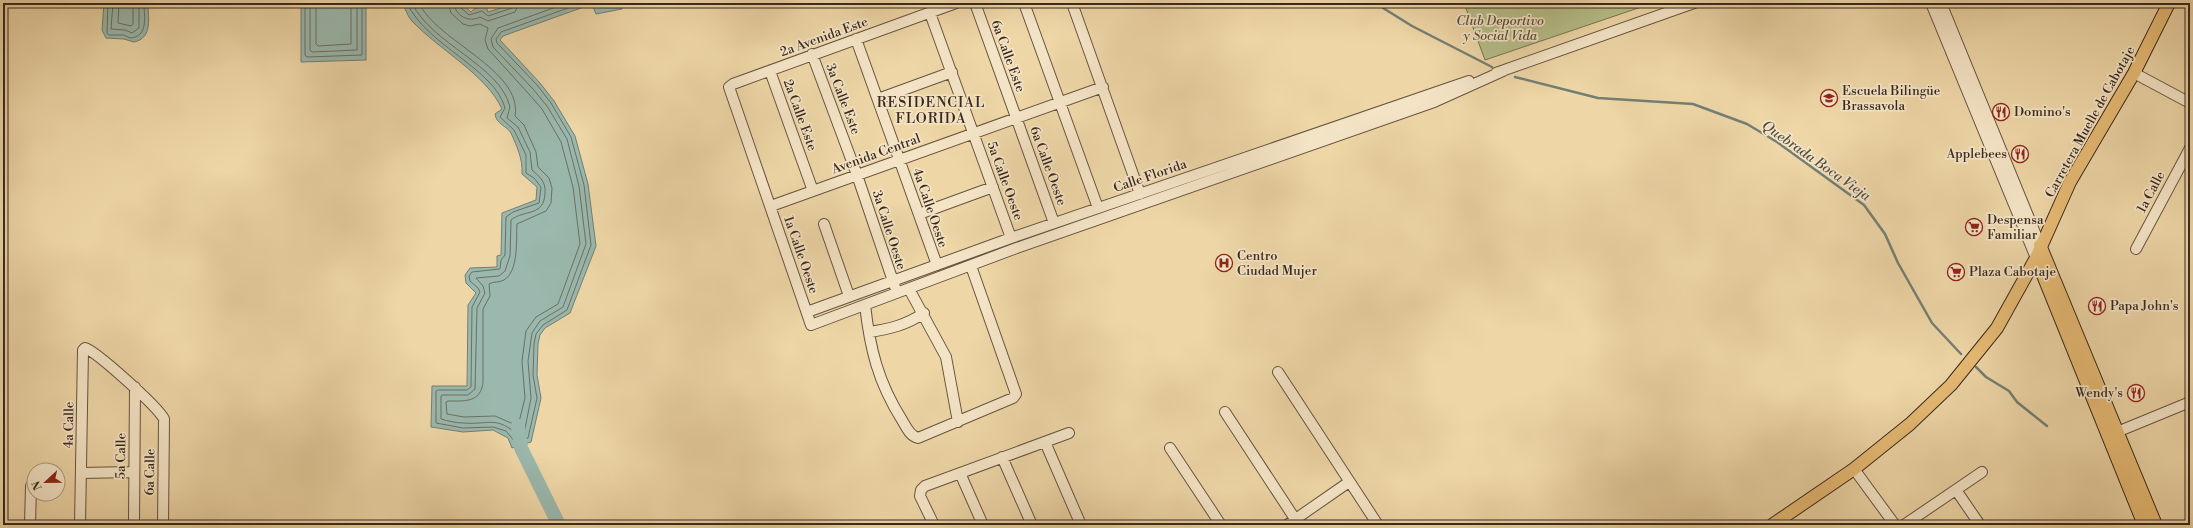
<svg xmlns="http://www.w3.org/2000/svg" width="2193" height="528" viewBox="0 0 2193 528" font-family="'Libre Bodoni',serif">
<rect width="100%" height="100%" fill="#eed6a7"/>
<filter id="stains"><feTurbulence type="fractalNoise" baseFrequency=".005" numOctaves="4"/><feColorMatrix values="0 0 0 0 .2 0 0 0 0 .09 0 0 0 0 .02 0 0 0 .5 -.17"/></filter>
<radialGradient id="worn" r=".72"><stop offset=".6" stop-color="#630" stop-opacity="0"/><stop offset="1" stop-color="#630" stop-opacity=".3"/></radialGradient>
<!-- green -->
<path fill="#b6be89" stroke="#787454" d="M1464 3H1653L1485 60Z"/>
<!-- water -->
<path fill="#9ab8ad" stroke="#737f74" d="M104 3H148C148 18 153 38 134 42L124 39 106 38 102 30Z
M301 3H366V60L301 62Z
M402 3H461L471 12 474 9 486 6 488 12 516 3H621L622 9 596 14 592 4 503 36 500 40 540 83 554 101 575 136 588 184 596 246 570 313 545 328 540 335 538 344 537 375 541 398 531 442 512 448 508 438 493 430 463 432 431 427 432 386H467L468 305 476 293 466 283 465 275 470 268 497 267V256L501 255 502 213 536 200 537 187 522 174C523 159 517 147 511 133 507 126 496 124 495 114L502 109C487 75 438 49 412 21 407 16 406 9 402 3Z"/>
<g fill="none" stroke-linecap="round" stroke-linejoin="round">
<!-- shore -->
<path stroke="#6a7066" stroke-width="1" d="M108 3 107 33 109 35H124L130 38C149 37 144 16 144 3
M113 3 111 29 125 30 132 33 139 28V3
M119 3 118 23 131 26 133 24V3
M305 3V55L307 57 362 55V3
M310 3V50L312 52 357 50V3
M316 3V44L318 46 351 44V3
M407 3C426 45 495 69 505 108L500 117 514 130 526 155V173L534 178 541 187 539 203 513 212 506 217 505 255 501 260 500 269 472 272 469 276 470 281 478 288 480 292 472 307 471 387 467 390H438L436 391V423L463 428 493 427 506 431 515 442 528 438 537 398 533 375 534 344 536 334 543 325 567 310 591 245 584 185 571 137 551 103 537 85 497 43 496 39 501 32 582 3
M412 3C431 44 500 65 510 107L507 118 518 127 530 152 532 170C540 177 546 182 545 193 544 217 525 209 511 220L510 256 505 271 499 276 476 278 483 286 485 293 477 308 475 389 468 395H442L441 396V419C448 421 456 423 463 423 490 425 496 415 519 436L524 434 531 398 528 361 532 333 540 321 563 307 586 244 579 186 567 139 547 106 533 89 493 47 491 39 498 28 567 3
M419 3C436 41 523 70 515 116L524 125 536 152 538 167 549 178 552 188 551 203 546 211 517 224C516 239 519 271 504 280 499 283 493 281 489 284L490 296 483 309V382C481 403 464 401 448 401L446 402 447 414 464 417 495 416 518 426 525 398 522 361 526 331 536 317 558 304 580 244 573 187 561 142 542 109 528 93 488 49 485 40 488 28 480 24 470 26 463 24 451 13 448 3
M454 3C455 16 469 23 480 17L488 21 515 12 519 3
M459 3 460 7 469 15 482 11 488 16 512 8 514 3"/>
<!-- stream -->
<path stroke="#737f74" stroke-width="2.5" d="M1375 3 1412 26 1492 67
M1515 77 1598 98 1693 104 1747 124 1777 142 1864 205 1885 234 1898 263 1932 323 1961 354
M1976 367 1986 377 2009 391 2017 402 2047 426"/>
<!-- river -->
<path stroke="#9ab8ad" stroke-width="14" d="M518 426 521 448 559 525"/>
<!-- minor casing -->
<g stroke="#665440" stroke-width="12">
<path id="minor" d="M956 3 733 84 729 87 811 325 1014 249 1434 102 1503 71
M975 3 1054 223
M1024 3 1098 208
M1072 3 1140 194
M1931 3 2036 258
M1941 3 2040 245
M930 13 1011 238
M856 39 937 265
M812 54 857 175 895 287
M770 71 813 191
M1496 73 1694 3
M2134 73 2190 103
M878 99 952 72
M771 206 1103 87
M919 214 993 187
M824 224 849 296
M2136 249 2190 148
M909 289 946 357 958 422
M865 305C870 349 878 382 902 420 906 427 910 436 918 438L1013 398 1016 394 971 266
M807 312 1011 238 1469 81
M869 332C890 329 906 325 924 313
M1278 372 1378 525
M1225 412 1299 525
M2117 432 2190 402
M1045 442 1081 525
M1170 448 1221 525
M1002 457 1032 525
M1854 469 1895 525
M81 473 133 472
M960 473 983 525
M1956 490 1980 525
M30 525 31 486
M80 525 83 350 85 348C97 352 158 407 164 419L163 525
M134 525 135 387
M934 525 920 496 921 490 925 486 1069 433
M1287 525 1349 482
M1904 525 1982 472"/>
</g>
<!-- major casing -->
<g stroke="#39291e" stroke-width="14">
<path id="major" d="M2040 245 2156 525
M2036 258 2144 525
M1772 525 1854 469 1910 424 1951 385 1997 328 2036 258 2070 182 2134 73 2169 3"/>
</g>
<!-- minor -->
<use href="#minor" stroke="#f4e4c6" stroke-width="10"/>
<!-- major -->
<use href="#major" stroke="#e7bb74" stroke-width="12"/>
</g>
<!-- icons -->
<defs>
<g id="school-ring" transform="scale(0.9)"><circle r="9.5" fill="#f4e4c6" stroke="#8f2418" stroke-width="1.5"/><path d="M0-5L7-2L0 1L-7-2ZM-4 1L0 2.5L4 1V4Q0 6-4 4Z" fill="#8f2418"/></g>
<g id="restaurant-ring" transform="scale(0.9)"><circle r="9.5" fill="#f4e4c6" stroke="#8f2418" stroke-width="1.5"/><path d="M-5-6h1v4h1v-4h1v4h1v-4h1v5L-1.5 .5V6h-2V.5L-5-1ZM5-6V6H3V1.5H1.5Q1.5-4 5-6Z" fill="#8f2418"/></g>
<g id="supermarket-ring" transform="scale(0.9)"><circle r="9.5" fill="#f4e4c6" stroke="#8f2418" stroke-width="1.5"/><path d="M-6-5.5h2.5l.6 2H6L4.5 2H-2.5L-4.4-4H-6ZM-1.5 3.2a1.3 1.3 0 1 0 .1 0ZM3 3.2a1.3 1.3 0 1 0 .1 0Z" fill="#8f2418"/></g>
<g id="hospital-ring" transform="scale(0.9)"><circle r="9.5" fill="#f4e4c6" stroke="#8f2418" stroke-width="1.5"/><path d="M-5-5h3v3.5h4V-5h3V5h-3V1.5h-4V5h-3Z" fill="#8f2418"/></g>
</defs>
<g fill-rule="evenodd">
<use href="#school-ring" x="1829" y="98"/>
<use href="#restaurant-ring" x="2001" y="112"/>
<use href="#restaurant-ring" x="2020" y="154"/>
<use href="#supermarket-ring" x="1974" y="227"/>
<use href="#hospital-ring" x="1224" y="263"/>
<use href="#supermarket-ring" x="1956" y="272"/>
<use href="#restaurant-ring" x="2097" y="306"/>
<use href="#restaurant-ring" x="2136" y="393"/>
</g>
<g text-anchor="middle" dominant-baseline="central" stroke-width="3.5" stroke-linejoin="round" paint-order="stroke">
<!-- park labels -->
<g font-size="13" font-style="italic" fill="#584e39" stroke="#f4e4c6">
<text x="1500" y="21">Club Deportivo<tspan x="1500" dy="15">y Social Vida</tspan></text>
</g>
<!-- street labels -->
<g font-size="13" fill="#39291e" stroke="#f4e4c6">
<text transform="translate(824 37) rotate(-20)">2a Avenida Este</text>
<text transform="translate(1008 56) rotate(70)">6a Calle Este</text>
<text transform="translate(843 99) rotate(69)">3a Calle Este</text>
<text transform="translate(800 115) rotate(70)">2a Calle Este</text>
<text transform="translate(2090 122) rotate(-61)">Carretera Muelle de Cabotaje</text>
<text transform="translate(876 154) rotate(-20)">Avenida Central</text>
<text transform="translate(1048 166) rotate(70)">6a Calle Oeste</text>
<text transform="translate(1150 176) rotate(-19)">Calle Florida</text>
<text transform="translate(1005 181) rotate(70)">5a Calle Oeste</text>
<text transform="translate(2151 192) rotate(-62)">1a Calle</text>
<text transform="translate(930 208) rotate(71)">4a Calle Oeste</text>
<text transform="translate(889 230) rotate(72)">3a Calle Oeste</text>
<text transform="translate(801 255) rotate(71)">1a Calle Oeste</text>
<text transform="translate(69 425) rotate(-89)">4a Calle</text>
<text transform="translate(121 456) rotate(-89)">5a Calle</text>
<text transform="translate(150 472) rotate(-89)">6a Calle</text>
</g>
<!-- poi labels -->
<g font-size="13" fill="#39291e" stroke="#f4e4c6" text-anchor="start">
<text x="1842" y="91">Escuela Bilingüe<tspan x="1842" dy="15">Brassavola</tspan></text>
<text x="2014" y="112">Domino's</text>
<text x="2007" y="154" text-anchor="end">Applebees</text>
<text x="1987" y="220">Despensa<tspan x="1987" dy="15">Familiar</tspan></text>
<text x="1237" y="256">Centro<tspan x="1237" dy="15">Ciudad Mujer</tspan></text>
<text x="1969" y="272">Plaza Cabotaje</text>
<text x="2110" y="306">Papa John's</text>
<text x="2123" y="393" text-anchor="end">Wendy's</text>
</g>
<!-- neighbourhood labels -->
<g font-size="14" letter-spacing="1" fill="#39291e" stroke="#f4e4c6">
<text x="931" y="103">RESIDENCIAL<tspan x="931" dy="16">FLORIDA</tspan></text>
</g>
<!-- water labels -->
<g font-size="14" font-style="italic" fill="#514d42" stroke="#f4e4c6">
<text transform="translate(1816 161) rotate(35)">Quebrada Boca Vieja</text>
</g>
</g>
<!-- margin -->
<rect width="2193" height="528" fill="none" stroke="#eed6a7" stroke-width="16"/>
<rect x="4" y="4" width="2185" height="520" fill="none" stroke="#39291e" stroke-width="2"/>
<rect x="8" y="8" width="2177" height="512" fill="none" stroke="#39291e"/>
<!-- north arrow -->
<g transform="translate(46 482) rotate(248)"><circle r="19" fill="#f4e4c6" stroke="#a99983"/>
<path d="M0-3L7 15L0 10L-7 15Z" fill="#8f2418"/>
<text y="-6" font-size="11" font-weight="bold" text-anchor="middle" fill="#39291e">N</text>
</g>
<rect width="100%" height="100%" filter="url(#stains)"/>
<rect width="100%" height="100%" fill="url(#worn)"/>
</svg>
